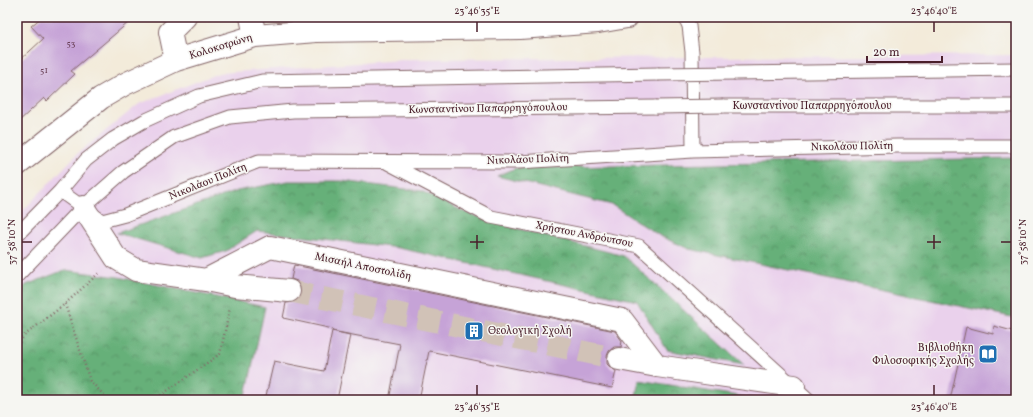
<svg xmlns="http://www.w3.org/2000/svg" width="1033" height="417" viewBox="0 0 1033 417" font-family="Vollkorn,serif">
<defs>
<pattern id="forest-crowns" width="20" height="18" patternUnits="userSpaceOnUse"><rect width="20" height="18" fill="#66b079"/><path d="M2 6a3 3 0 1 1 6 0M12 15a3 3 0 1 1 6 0" fill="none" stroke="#568f63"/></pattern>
</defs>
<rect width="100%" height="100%" fill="#f6f6f2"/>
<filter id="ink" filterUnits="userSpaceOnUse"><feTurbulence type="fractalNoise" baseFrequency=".025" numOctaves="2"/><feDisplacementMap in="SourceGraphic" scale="8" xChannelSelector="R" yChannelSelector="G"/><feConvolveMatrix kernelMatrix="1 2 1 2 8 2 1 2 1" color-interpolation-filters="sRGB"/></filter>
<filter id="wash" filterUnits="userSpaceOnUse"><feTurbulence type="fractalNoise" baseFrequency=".012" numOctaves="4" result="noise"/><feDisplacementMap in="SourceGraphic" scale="16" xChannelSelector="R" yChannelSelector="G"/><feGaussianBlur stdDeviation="0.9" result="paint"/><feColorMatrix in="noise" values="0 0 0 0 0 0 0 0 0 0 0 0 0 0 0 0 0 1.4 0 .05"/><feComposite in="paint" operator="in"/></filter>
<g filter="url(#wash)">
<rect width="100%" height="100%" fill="#f3ebda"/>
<!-- built -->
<path fill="#ead1ec" d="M1016 55V400H17V217L78 153 139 104 219 73 415 59Z"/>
<!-- forest -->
<path fill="url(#forest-crowns)" stroke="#586852" d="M1016 158V318L689 249 660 236 612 205 497 176 516 168Z
M288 181H342L421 191 465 212 496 223 624 256 744 365 667 350 637 301 399 248 257 231 226 251 202 258 117 233 237 191Z
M65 270 118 277 265 307 245 400H17V295L26 285Z
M639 380 762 400H635Z"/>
<g id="blocks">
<!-- building -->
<path fill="#c6a3d7" d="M42 17H135L71 71 75 74 47 101 44 98 17 123V63L43 39 31 26Z
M294 265 615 331 622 341 621 347H614L609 351 607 356V364L611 368 616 371 612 388 429 351 419 400H389L400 344 332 331 333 329 283 318 286 303 295 302 299 298 301 293 300 285 297 281 291 279Z
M994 326 1016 332V400H950L966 327 993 334Z
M332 331 350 335 337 400H265L274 361 324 371Z"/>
</g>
</g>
<g filter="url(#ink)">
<use href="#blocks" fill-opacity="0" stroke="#856668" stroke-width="1"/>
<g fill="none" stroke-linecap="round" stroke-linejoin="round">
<!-- street-tunnel -->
<path stroke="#d1c2b7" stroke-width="22" stroke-dasharray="22 11" stroke-linecap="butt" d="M289 291 619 359"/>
<!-- lane casing -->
<g stroke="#856668" stroke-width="15">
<path id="lane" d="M685 17 689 26 692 52 693 151
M735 73 1016 69
M723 106H1016
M388 163 491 217 639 246 809 400
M60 191 102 221 125 215 259 161 519 162 693 151 897 146H1016
M17 235 60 191 86 160 113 139 144 121 199 96 262 81 658 74
M17 276 83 207 123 172 174 137 230 117 293 111 656 107"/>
</g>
<!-- street casing -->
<g stroke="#856668" stroke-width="24">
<path id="street" d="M251 17 255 36
M176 60 170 32 185 17
M17 165 101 98 125 84 176 60 255 36 316 31 520 28 598 22 627 17
M83 207 116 258 136 270 206 280 235 286 289 291
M206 280 270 247 622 320 657 366
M619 359 657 366 794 386"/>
</g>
<!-- path -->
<path stroke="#856668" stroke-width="2.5" stroke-dasharray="1 3" stroke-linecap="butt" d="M65 304 90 381 109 400
M17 345 25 335 65 304 99 273
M154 400 220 354 230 308"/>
<!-- lane -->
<use href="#lane" stroke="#fff" stroke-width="13"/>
<!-- street -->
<use href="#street" stroke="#fff" stroke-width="22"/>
<!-- lane-bridge casing -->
<g stroke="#856668" stroke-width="15" stroke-linecap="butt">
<path id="lane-bridge" d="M658 74 735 73
M656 107 723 106"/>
</g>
<!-- lane-bridge -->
<use href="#lane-bridge" stroke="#fff" stroke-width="13"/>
</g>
</g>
<!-- ticks -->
<path fill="none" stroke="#4a1f2b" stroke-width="1.5" d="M477 22V32M934 22V32M477 235V249M934 235V249M22 242H32M470 242H484M927 242H941M1001 242H1011M477 385V395M934 385V395"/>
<!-- icons -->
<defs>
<g id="building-square" transform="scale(1)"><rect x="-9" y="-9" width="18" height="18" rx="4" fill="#1f6fb2" stroke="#f6f6f2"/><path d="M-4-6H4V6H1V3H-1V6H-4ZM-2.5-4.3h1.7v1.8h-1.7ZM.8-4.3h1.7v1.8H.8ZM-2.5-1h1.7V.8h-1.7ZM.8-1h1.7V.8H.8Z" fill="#fff"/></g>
<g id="library-square" transform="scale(1)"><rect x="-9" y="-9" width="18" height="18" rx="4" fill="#1f6fb2" stroke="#f6f6f2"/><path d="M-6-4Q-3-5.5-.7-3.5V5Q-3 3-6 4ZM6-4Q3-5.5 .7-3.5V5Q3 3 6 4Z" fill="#fff"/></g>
</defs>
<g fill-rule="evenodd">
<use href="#building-square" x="474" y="331"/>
<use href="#library-square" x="988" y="354"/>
</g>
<g text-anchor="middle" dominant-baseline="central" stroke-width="3" stroke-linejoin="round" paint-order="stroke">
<!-- number labels -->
<g font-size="9" fill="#694056">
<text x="71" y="43">53</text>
<text x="44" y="70">51</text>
</g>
<!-- street labels -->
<g font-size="11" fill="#4a1f2b" stroke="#f6f6f2">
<text transform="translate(221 47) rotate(-17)">Κολοκοτρώνη</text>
<text x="812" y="106">Κωνσταντίνου Παπαρρηγόπουλου</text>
<text transform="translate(488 109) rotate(-1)">Κωνσταντίνου Παπαρρηγόπουλου</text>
<text transform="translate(852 147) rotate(-1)">Νικολάου Πολίτη</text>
<text transform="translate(528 160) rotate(-2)">Νικολάου Πολίτη</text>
<text transform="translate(208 182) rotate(-22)">Νικολάου Πολίτη</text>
<text transform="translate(584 235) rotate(11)">Χρήστου Ανδρόυτσου</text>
<text transform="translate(363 267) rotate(12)">Μισαήλ Αποστολίδη</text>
</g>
<!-- poi labels -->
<g font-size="11" fill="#4a1f2b" stroke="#f6f6f2" text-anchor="start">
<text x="488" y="331">Θεολογική Σχολή</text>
<text x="974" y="348" text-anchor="end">Βιβλιοθήκη<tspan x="974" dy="13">Φιλοσοφικής Σχολής</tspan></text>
</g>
</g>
<!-- margin -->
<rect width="1033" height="417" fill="none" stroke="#f6f6f2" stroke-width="44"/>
<!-- scale -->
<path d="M867 56v6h75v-6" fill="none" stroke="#4a1f2b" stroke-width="2"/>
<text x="873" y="56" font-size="12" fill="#4a1f2b" stroke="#f6f6f2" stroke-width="3" paint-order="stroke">20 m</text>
<rect x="22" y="22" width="989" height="373" fill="none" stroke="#4a1f2b" stroke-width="1.5"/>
<g font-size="10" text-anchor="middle" fill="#4a1f2b">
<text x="477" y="14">23°46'35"E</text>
<text x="934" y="14">23°46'40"E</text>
<text transform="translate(11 242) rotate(-90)" y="4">37°58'10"N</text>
<text transform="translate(1022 242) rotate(-90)" y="4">37°58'10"N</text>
<text x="477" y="410">23°46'35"E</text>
<text x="934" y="410">23°46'40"E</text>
</g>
</svg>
